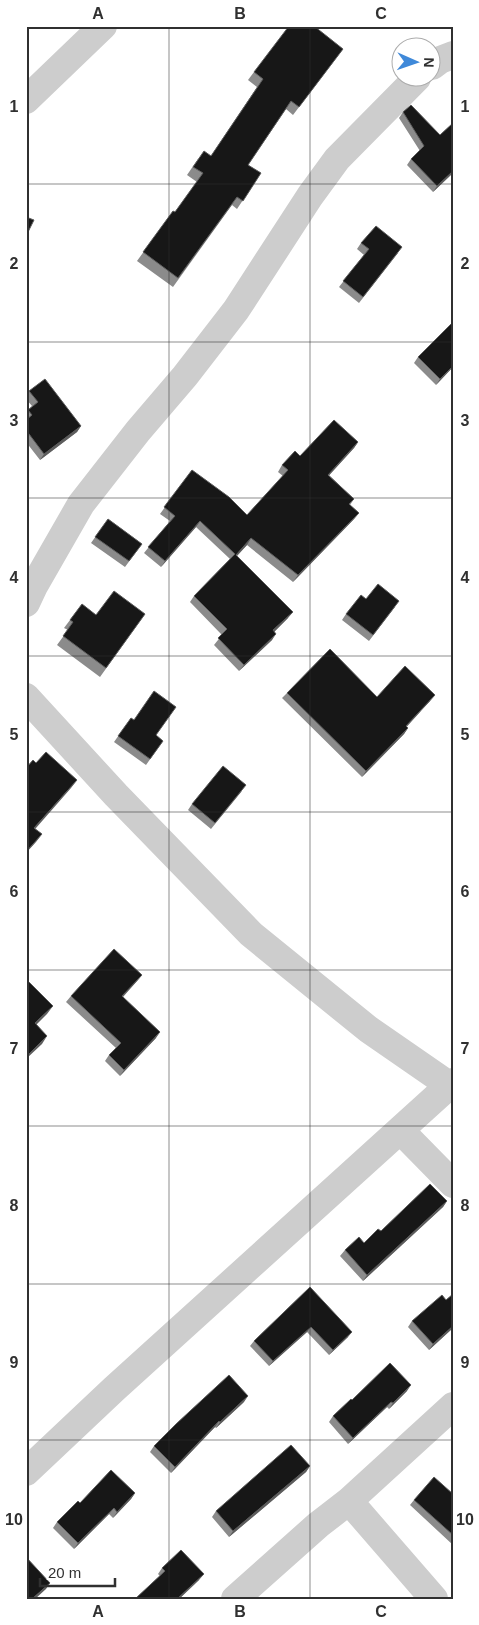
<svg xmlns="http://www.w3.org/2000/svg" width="479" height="1625" viewBox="0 0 479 1625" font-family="Arial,sans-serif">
<rect width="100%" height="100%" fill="#fff"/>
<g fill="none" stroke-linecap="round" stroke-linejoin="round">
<!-- minor -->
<path stroke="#cdcdcd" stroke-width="28" d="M432 66 440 60 453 55
M26 100 103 26
M26 603 34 586 81 504 138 431 185 376 236 310 310 196 337 159 417 78
M26 697 116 795 251 934 368 1029 449 1085
M400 1130 453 1184
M26 1472 114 1389 453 1082
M349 1501 434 1599
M235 1599 318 1525 349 1501 453 1406"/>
</g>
<!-- wall -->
<path fill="#8b8b8b" d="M343 49 293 115 286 109 248 165 261 173 237 209 232 205 173 287 137 261 173 211 175 212 197 182 187 175 198 159 211 156 257 87 248 80 254 72Z
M403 112 440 135 453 123V173L433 192 407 165 411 159 420 151 399 118Z
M361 243 398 253 359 303 339 287 364 255 357 249Z
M418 357 453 367 436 385 414 363Z
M29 391 81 426 77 432 40 460 26 442V420L27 419 26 413 28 410 32 406 26 399V396Z
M358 442 354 448 329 475 354 499 350 505 359 513 354 519 293 582 247 545 237 556 288 618 274 632 272 640 239 671 214 645 222 635 190 602 194 596 230 559 196 527 161 567 144 553 170 521 160 514 192 470 247 515 283 476 278 472 282 465 300 456Z
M108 519 142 544 125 567 91 543Z
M366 599 395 607 369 641 342 620 346 614Z
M82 604 96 615 145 614 100 677 57 645 68 630 64 628Z
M287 693 377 697 430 701 406 726 408 728 404 734 362 777 282 698Z
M131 718 163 741 146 765 114 742Z
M242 791 211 829 188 810 192 804Z
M142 975 137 981 123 997 156 1038 120 1076 105 1061 109 1055 116 1048 66 1002 71 996Z
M447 1201 443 1207 363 1281 340 1256 345 1250 364 1243 381 1231Z
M310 1287 348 1337 329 1355 307 1332 269 1366 250 1346 254 1341Z
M412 1321 453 1328 429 1350 408 1327Z
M407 1391 389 1409 387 1407 348 1444 329 1422 333 1416 352 1400Z
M244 1402 216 1428 215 1427 171 1473 150 1452 154 1446Z
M310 1466 306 1472 229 1537 212 1517 216 1511Z
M135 1493 131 1499 113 1518 109 1514 74 1549 53 1528 57 1522 80 1503Z
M453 1494V1545L410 1505 414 1500Z
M162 1568 199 1580 179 1599H135L160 1576 158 1574Z"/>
<!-- shaded-wall -->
<path fill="#5d5d5d" d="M453 171V173L433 192 437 186Z
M453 366V367L436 385 440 379Z
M81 426 77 432 40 460 44 454Z
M358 442 354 448 324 481 328 475Z
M359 513 354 519 293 582 298 575Z
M200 521 196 527 161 567 165 561Z
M251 538 247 545 232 561 236 555Z
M293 612 288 618 269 637 273 630Z
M276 634 272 640 239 671 244 665Z
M435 695 430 701 402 732 406 726Z
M408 728 404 734 362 777 366 771Z
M77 780 71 788 29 836 34 828Z
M42 834 36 842 26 853V852Z
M142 975 137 981 118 1002 122 996Z
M53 1006 47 1014 29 1032 35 1023Z
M160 1032 156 1038 120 1076 124 1070Z
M47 1036 42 1044 26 1059V1057Z
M447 1201 443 1207 363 1281 367 1275Z
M453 1326V1328L429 1350 433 1344Z
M311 1327 307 1332 269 1366 273 1361Z
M352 1332 348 1337 329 1355 333 1350Z
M411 1385 407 1391 389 1409 393 1403Z
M248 1396 244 1402 216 1428 220 1422Z
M391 1402 387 1407 348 1444 353 1438Z
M219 1421 215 1427 171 1473 175 1467Z
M310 1466 306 1472 229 1537 233 1531Z
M135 1493 131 1499 113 1518 117 1512Z
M114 1508 109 1514 74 1549 78 1543Z
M204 1574 199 1580 179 1599H177Z
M50 1583 46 1589 35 1599H32Z"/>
<!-- building -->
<path fill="#171717" stroke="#5d5d5d" d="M289 26H314L343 49 299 107 291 101 248 165 261 173 243 201 237 197 178 278 143 252 173 211 175 212 203 173 193 167 204 151 211 156 263 79 254 72Z
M411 105 440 135 453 123V171L437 186 411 159 424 146 403 112Z
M26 217 34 220 26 236Z
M376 226 402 247 363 297 343 281 369 249 361 243Z
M453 322V366L440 379 418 357Z
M45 379 81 426 44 454 26 430V420L32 415 28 410 38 402 29 391Z
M334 420 358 442 328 475 354 499 349 504 359 513 298 575 251 538 236 555 293 612 273 630 276 634 244 665 218 638 227 629 194 596 235 554 200 521 165 561 148 547 175 516 164 507 192 470 229 497 247 515 288 470 282 465 295 451 300 456Z
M108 519 142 544 129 561 95 537Z
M378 584 399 601 373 635 346 614 361 595 366 599Z
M114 591 145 614 106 668 63 636 73 622 70 620 82 604 96 615Z
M330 649 377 697 405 666 435 695 406 726 408 728 366 771 287 693Z
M154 691 176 707 156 735 163 741 150 759 118 736 131 718 134 720Z
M46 752 77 780 34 828 42 834 26 852V768L33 760 36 763Z
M223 766 246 785 215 823 192 804Z
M114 949 142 975 122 996 160 1032 124 1070 109 1055 121 1043 71 996Z
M26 979 53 1006 35 1023 47 1036 26 1057Z
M430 1184 447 1201 367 1275 345 1250 359 1237 364 1243 378 1229 381 1231Z
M310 1287 352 1332 333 1350 311 1327 273 1361 254 1341Z
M453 1294V1326L433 1344 412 1321 442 1295 446 1300Z
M390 1363 411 1385 393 1403 391 1402 353 1438 333 1416 351 1399 352 1400Z
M229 1375 248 1396 220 1422 219 1421 175 1467 154 1446 176 1424Z
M291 1445 310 1466 233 1531 216 1511Z
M111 1470 135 1493 117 1512 114 1508 78 1543 57 1522 78 1501 80 1503Z
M434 1477 453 1494V1535L414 1500Z
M181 1550 204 1574 177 1599H135L165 1571 162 1568Z
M26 1557 50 1583 32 1599H26Z"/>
<!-- grid -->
<path fill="none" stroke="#303030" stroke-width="1" stroke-opacity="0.55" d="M169 26V1599M310 26V1599M26 184H453M26 342H453M26 498H453M26 656H453M26 812H453M26 970H453M26 1126H453M26 1284H453M26 1440H453"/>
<!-- border -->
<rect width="479" height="1625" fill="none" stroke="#ffffff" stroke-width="55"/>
<!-- north arrow -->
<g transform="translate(416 62) rotate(92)"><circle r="24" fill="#ffffff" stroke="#acacac"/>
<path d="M0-4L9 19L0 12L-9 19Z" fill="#3f89d9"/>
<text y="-8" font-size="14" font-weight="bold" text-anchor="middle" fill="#303030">N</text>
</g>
<!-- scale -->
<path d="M40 1578v8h75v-8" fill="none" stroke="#303030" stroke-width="2.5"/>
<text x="48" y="1578" font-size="15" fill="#303030" stroke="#ffffff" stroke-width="4" paint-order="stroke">20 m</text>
<rect x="28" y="28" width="424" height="1570" fill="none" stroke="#303030" stroke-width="2"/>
<g font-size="16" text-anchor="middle" font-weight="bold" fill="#303030">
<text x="98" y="19">A</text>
<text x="240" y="19">B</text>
<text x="381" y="19">C</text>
<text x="14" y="112">1</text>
<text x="465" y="112">1</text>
<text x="14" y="269">2</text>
<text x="465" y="269">2</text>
<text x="14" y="426">3</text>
<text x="465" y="426">3</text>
<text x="14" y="583">4</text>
<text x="465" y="583">4</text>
<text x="14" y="740">5</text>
<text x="465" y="740">5</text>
<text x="14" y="897">6</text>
<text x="465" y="897">6</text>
<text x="14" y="1054">7</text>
<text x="465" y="1054">7</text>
<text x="14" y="1211">8</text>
<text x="465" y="1211">8</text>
<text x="14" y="1368">9</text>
<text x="465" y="1368">9</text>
<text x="14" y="1525">10</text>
<text x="465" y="1525">10</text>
<text x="98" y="1617">A</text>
<text x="240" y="1617">B</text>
<text x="381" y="1617">C</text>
</g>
</svg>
